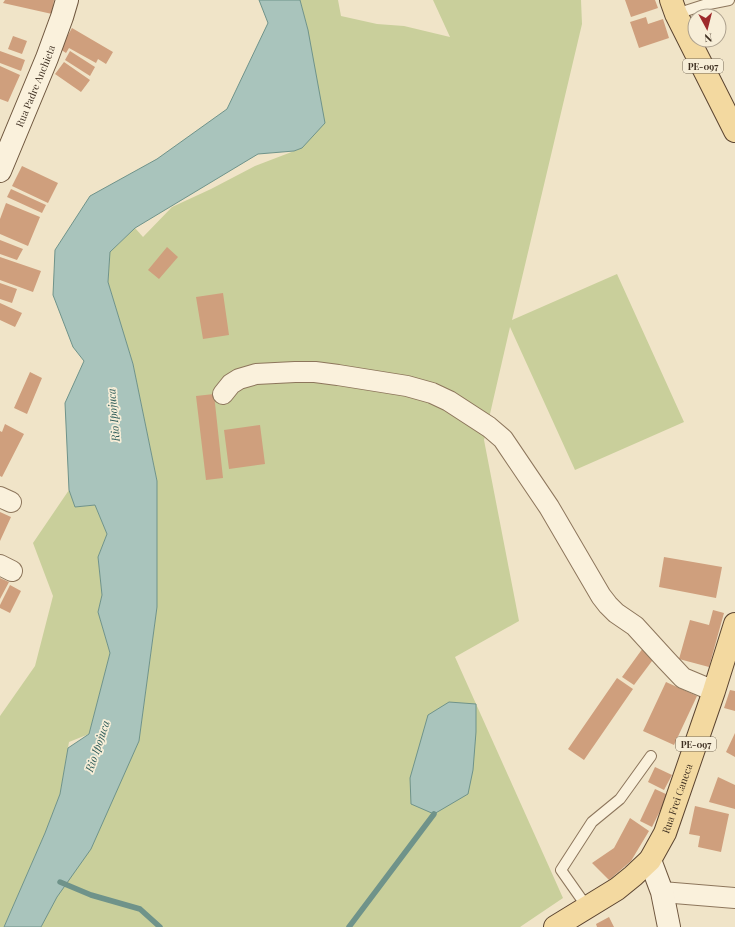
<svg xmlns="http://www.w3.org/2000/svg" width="735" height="927" viewBox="0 0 735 927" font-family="'Playfair Display',serif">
<rect width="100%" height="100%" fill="#f0e4c8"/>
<!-- green -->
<path fill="#c9cf9b" d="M300 0H338L341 16 377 24 404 26 450 37 433 0H581L582 24 512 320 617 274 684 422 575 470 510 327 484 440 519 621 455 657 563 898 520 927H41L139 741 157 607V481L133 364 108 282 110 252 135 228 143 237 172 207 211 189 255 166 302 148 308 30Z
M69 490 75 507 95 505 107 534 98 557 102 595 98 612 110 653 89 734 69 742 60 794 45 833 4 927H0V716L35 666 53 596 33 543Z"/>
<!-- water -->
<path fill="#a9c4bc" stroke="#6f938a" d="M259 0H300L308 30 325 123 302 148 294 151 258 154 135 228 110 252 108 282 133 364 157 481V607L139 741 91 849 57 897 41 927H4L45 833 60 794 68 748 89 734 110 653 98 612 102 595 98 557 107 534 95 505 75 507 69 490 65 403 84 361 73 347 53 295 55 250 90 196 157 159 227 109 268 23Z
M449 702 476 704V732L473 770 468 794 434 814 411 804 410 778 428 715Z"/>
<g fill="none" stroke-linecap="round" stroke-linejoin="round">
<!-- stream -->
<path stroke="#6f938a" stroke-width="5.5" d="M60 882 91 895 140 909 160 927
M349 927 434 814"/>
</g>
<!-- building -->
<path fill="#cf9f7d" d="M5 0H54L52 14 3 3Z
M625 0H655L658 8 631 17Z
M646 17 648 24 663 19 669 38 639 48 630 22Z
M72 28 113 52 106 64 98 59 96 63 69 48 66 53 60 49Z
M13 36 27 41 22 54 8 49Z
M0 51 25 60 21 71 0 63Z
M70 51 95 67 90 76 65 60Z
M64 62 90 80 81 92 55 74Z
M0 66 20 75 8 102 0 99Z
M22 166 58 183 48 203 12 186Z
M11 189 46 205 42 213 7 197Z
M6 203 40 217 28 246 0 234V219Z
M0 240 23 249 17 260 0 254Z
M167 247 178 257 159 279 148 270Z
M0 257 41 271 33 292 0 280Z
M0 283 17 289 12 303 0 299Z
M223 293 229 335 203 339 196 297Z
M0 303 22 313 15 327 0 320Z
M30 372 42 378 27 414 14 408Z
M214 394 223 478 206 480 196 396Z
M5 424 24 434 2 477 0 476V431L2 432Z
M260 425 265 464 229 469 224 430Z
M0 512 11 517 0 541Z
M664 557 722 567 716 598 659 587Z
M0 578 9 582 0 599Z
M10 585 21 591 10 613 0 608V605Z
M713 610 724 613 709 667 679 659 690 620 709 625Z
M643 648 655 657 634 685 622 677Z
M617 678 633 689 584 760 568 749Z
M666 682 697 696 674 745 643 731Z
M730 690 735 691V711L724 708Z
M735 733V757L726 752Z
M655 767 672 775 664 790 648 782Z
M718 777 735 785V809L709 802Z
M655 789 668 795 652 827 640 821Z
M695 806 729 814 721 852 698 847 700 836 689 834Z
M630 818 649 831 631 861 609 880 592 863 614 848Z
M609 917 614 927H597L596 924Z"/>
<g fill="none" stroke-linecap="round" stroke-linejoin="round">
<!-- lane casing -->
<g stroke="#8d765c" stroke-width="12">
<path id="lane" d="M676 14 704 5 729 0
M587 907 561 870 592 822 620 799 651 756"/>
</g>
<!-- street casing -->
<g stroke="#8d765c" stroke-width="22">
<path id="street" d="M223 394 231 384 239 379 256 374 295 372H315L338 375 407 386 432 393 449 401 489 427 503 439 549 507 601 596 608 605 616 613 635 626 666 660 683 678 714 691
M0 497 11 502
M0 565 12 571
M662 892 735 898"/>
</g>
<!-- secondary casing -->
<g stroke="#6f573f" stroke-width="24">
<g id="secondary">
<path id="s1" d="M0 171 47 58 62 17 67 0"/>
<path d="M650 860 662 892 669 927"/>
</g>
</g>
<!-- primary casing -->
<g stroke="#5b4430" stroke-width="24">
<g id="primary">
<path d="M671 0 676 14 735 131"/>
<path id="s2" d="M555 927 617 889 633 876 650 860 665 833 714 691 735 624"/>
</g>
</g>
<!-- lane -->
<use href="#lane" stroke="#faf1dc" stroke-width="10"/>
<!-- street -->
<use href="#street" stroke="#faf1dc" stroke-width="20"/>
<!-- secondary -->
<use href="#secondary" stroke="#faf1dc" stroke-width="22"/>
<!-- primary -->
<use href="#primary" stroke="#f3d9a0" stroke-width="22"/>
</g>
<g text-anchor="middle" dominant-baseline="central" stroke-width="3.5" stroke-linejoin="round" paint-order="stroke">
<!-- shield labels -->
<g fill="#f7eed8" stroke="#756857" stroke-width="1">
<rect x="683" y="59" width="40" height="14" rx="3"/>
<rect x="676" y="737" width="40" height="14" rx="3"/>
</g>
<g font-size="9" font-weight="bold" fill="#3d2e20">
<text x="703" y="66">PE-097</text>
<text x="696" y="744">PE-097</text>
</g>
<!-- street labels -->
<g font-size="10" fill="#3d2e20" stroke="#f7eed8">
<text stroke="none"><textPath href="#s1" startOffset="92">Rua Padre Anchieta</textPath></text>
<text stroke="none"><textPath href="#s2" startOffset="184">Rua Frei Caneca</textPath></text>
</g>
<!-- water labels -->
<g font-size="11" font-style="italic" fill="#2f5d5a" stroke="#f7eed8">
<text transform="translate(113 415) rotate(-95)">Rio Ipojuca</text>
<text transform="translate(97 746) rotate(-71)">Rio Ipojuca</text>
</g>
</g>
<!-- north arrow -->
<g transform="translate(707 28) rotate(173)"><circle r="19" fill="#f7eed8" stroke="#ada18e"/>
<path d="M0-3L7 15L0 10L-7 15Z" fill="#9e2a2b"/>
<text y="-6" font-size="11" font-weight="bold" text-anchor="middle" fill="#3d2e20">N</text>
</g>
</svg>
